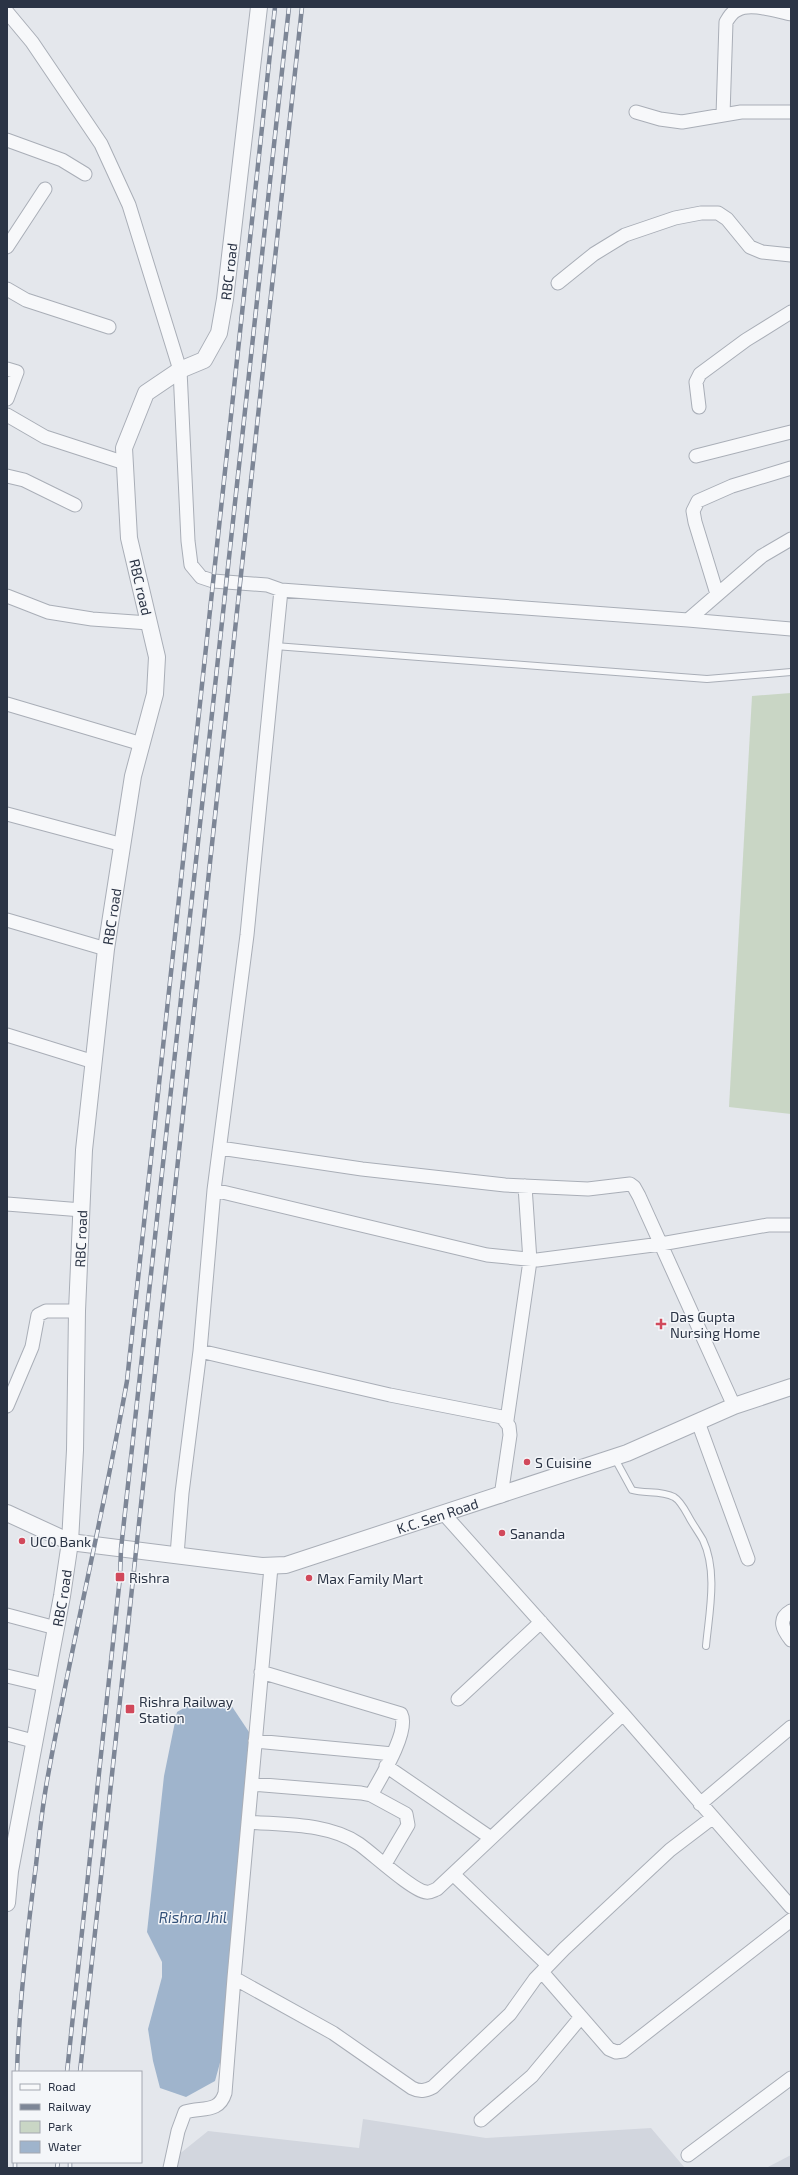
<svg xmlns="http://www.w3.org/2000/svg" width="798" height="2175" viewBox="0 0 798 2175" font-family="'Exo 2',sans-serif">
<rect width="100%" height="100%" fill="#e4e7ec"/>
<!-- built -->
<path fill="#d2d6de" d="M363 2119 486 2138 651 2128 685 2168H162L208 2131 359 2148Z
M791 2155V2168H766Z"/>
<!-- green -->
<path fill="#c9d6c5" d="M791 693V1114L729 1107 752 696Z"/>
<!-- water -->
<path fill="#9fb4cc" d="M196 1701 229 1702 255 1741 221 2059 215 2081 186 2097 160 2088 153 2061 148 2029 162 1977V1962L147 1932 164 1776 177 1712Z"/>
<g fill="none" stroke-linecap="round" stroke-linejoin="round">
<!-- service casing -->
<g stroke="#a9aeb7" stroke-width="8">
<path id="service" d="M275 646 707 679 791 672
M614 1457 632 1490C645 1494 661 1490 674 1497 681 1501 686 1512 690 1519 694 1526 699 1533 703 1540 718 1572 709 1613 706 1646"/>
</g>
<!-- minor casing -->
<g stroke="#a9aeb7" stroke-width="15">
<path id="minor" d="M7 12 32 42 101 144 129 205 180 370 188 541 191 565 201 577 213 581 267 585 281 590 688 620 791 629
M636 112 660 119 682 122 741 112H791
M723 115 726 22C729 17 732 12 737 10 750 2 776 11 791 14
M7 140 62 160 85 174
M7 247 45 189
M558 283 594 254 625 235 675 218 701 213H718L727 219 750 247 762 252 791 255
M7 289 26 300 109 327
M7 369 17 372 7 399
M699 407 696 382 700 374 746 340 791 312
M7 415 45 437 125 463
M696 456 791 432
M7 476 24 480 75 505
M281 590 247 935 214 1190 200 1351 390 1395 502 1417 509 1426 510 1435 501 1496
M717 594 695 522 693 511 698 501 732 486 791 468
M7 596 48 612 92 619 149 623
M688 620 762 556 791 539
M7 704 142 744
M7 814 123 845
M7 920 106 949
M7 1035 94 1062
M220 1148 362 1169 505 1185 588 1189 630 1184 634 1187 639 1196 734 1406
M214 1190 487 1255 537 1260 661 1244 768 1225H791
M7 1204 82 1210
M7 1406 32 1347 38 1315 46 1311H77
M507 1420 530 1261 525 1186
M698 1422 748 1559
M444 1514 623 1714 791 1907
M177 1555 182 1493 200 1351
M791 1611C777 1619 783 1630 791 1640
M7 1615 56 1628
M261 1672 401 1714C410 1731 380 1779 371 1795
M7 1676 45 1685
M458 1699 541 1622
M7 1734 33 1741
M255 1741 393 1754
M386 1766 491 1838
M252 1784 361 1793 371 1795 406 1814 408 1825 385 1864
M700 1804 791 1727
M248 1822C283 1825 329 1823 359 1844 372 1853 413 1891 426 1892 430 1893 434 1890 437 1889L623 1714
M453 1874 548 1965
M542 1972 609 2049 616 2052 623 2051 791 1920
M234 1978 333 2033 412 2088C420 2092 425 2091 433 2087L510 2014 535 1979 564 1949 670 1850 712 1818
M481 2120 532 2076 581 2017
M688 2155 791 2078
M170 2168 178 2131 185 2112C203 2107 219 2113 225 2093L234 1978 271 1567"/>
</g>
<!-- tertiary casing -->
<g stroke="#a9aeb7" stroke-width="18">
<g id="tertiary">
<path id="s1" d="M7 1513 70 1542 262 1566 286 1565 627 1453 734 1406 791 1387"/>
<path id="s2" d="M7 1903 10 1871 62 1596 70 1542 75 1450 77 1311 84 1150 106 949 133 776 155 694 157 657 129 538 124 448 146 393 180 370 204 360 219 333 225 299 259 7"/>
</g>
</g>
<!-- service -->
<use href="#service" stroke="#f7f8fa" stroke-width="6"/>
<!-- minor -->
<use href="#minor" stroke="#f7f8fa" stroke-width="13"/>
<!-- tertiary -->
<use href="#tertiary" stroke="#f7f8fa" stroke-width="16"/>
<!-- rail casing -->
<g stroke="#7d8696" stroke-width="4.5">
<path id="rail" d="M17 2072C19 2003 27 1934 36 1865 39 1837 42 1809 47 1781 71 1647 103 1515 127 1381L275 7
M67 2072 120 1577 121 1549 289 7
M80 2072 302 7
M15 2162V2168
M57 2168 58 2162
M70 2168V2162"/>
</g>
<!-- rail -->
<use href="#rail" stroke="#f4f6f9" stroke-width="3" stroke-dasharray="9" stroke-linecap="butt"/>
</g>
<!-- markers -->
<g fill="#d1495b" stroke="#f4f6f9" stroke-width="1.5">
<path d="M659 1318h4v4h4v4h-4v4h-4v-4h-4v-4h4z"/>
<circle cx="527" cy="1462" r="4"/>
<circle cx="502" cy="1533" r="4"/>
<circle cx="22" cy="1541" r="4"/>
<rect x="115" y="1572" width="10" height="10" rx="2"/>
<circle cx="309" cy="1578" r="4"/>
<rect x="125" y="1704" width="10" height="10" rx="2"/>
</g>
<g text-anchor="middle" dominant-baseline="central" stroke-width="3" stroke-linejoin="round" paint-order="stroke">
<!-- street labels -->
<g font-size="14" fill="#2b3445" stroke="#f4f6f9">
<text stroke="none"><textPath href="#s2" startOffset="1690">RBC road</textPath></text>
<text transform="translate(141 587) rotate(77)">RBC road</text>
<text stroke="none"><textPath href="#s2" startOffset="994">RBC road</textPath></text>
<text stroke="none"><textPath href="#s2" startOffset="670">RBC road</textPath></text>
<text stroke="none"><textPath href="#s1" startOffset="446">K.C. Sen Road</textPath></text>
<text stroke="none"><textPath href="#s2" startOffset="310">RBC road</textPath></text>
</g>
<!-- poi labels -->
<g font-size="14" fill="#2b3445" stroke="#f4f6f9" text-anchor="start">
<text x="670" y="1316">Das Gupta<tspan x="670" dy="16">Nursing Home</tspan></text>
<text x="535" y="1462">S Cuisine</text>
<text x="510" y="1533">Sananda</text>
<text x="30" y="1541">UCO Bank</text>
<text x="129" y="1577">Rishra</text>
<text x="317" y="1578">Max Family Mart</text>
<text x="139" y="1701">Rishra Railway<tspan x="139" dy="16">Station</tspan></text>
</g>
<!-- water labels -->
<g font-size="15" font-style="italic" fill="#34527a" stroke="#f4f6f9">
<text x="193" y="1917">Rishra Jhil</text>
</g>
</g>
<!-- border -->
<rect width="798" height="2175" fill="none" stroke="#2b3445" stroke-width="16"/>
<!-- legend -->
<rect x="12" y="2071" width="130" height="92" fill="#f4f6f9" stroke="#a4a8b1"/>
<rect x="20" y="2084" width="20" height="6" fill="#f7f8fa" stroke="#a4a8b1"/>
<text x="48" y="2091" font-size="12" fill="#2b3445">Road</text>
<rect x="20" y="2104" width="20" height="6" fill="#7d8696" stroke="#a4a8b1"/>
<text x="48" y="2111" font-size="12" fill="#2b3445">Railway</text>
<rect x="20" y="2121" width="20" height="12" fill="#c9d6c5" stroke="#a4a8b1"/>
<text x="48" y="2131" font-size="12" fill="#2b3445">Park</text>
<rect x="20" y="2141" width="20" height="12" fill="#9fb4cc" stroke="#a4a8b1"/>
<text x="48" y="2151" font-size="12" fill="#2b3445">Water</text>
</svg>
